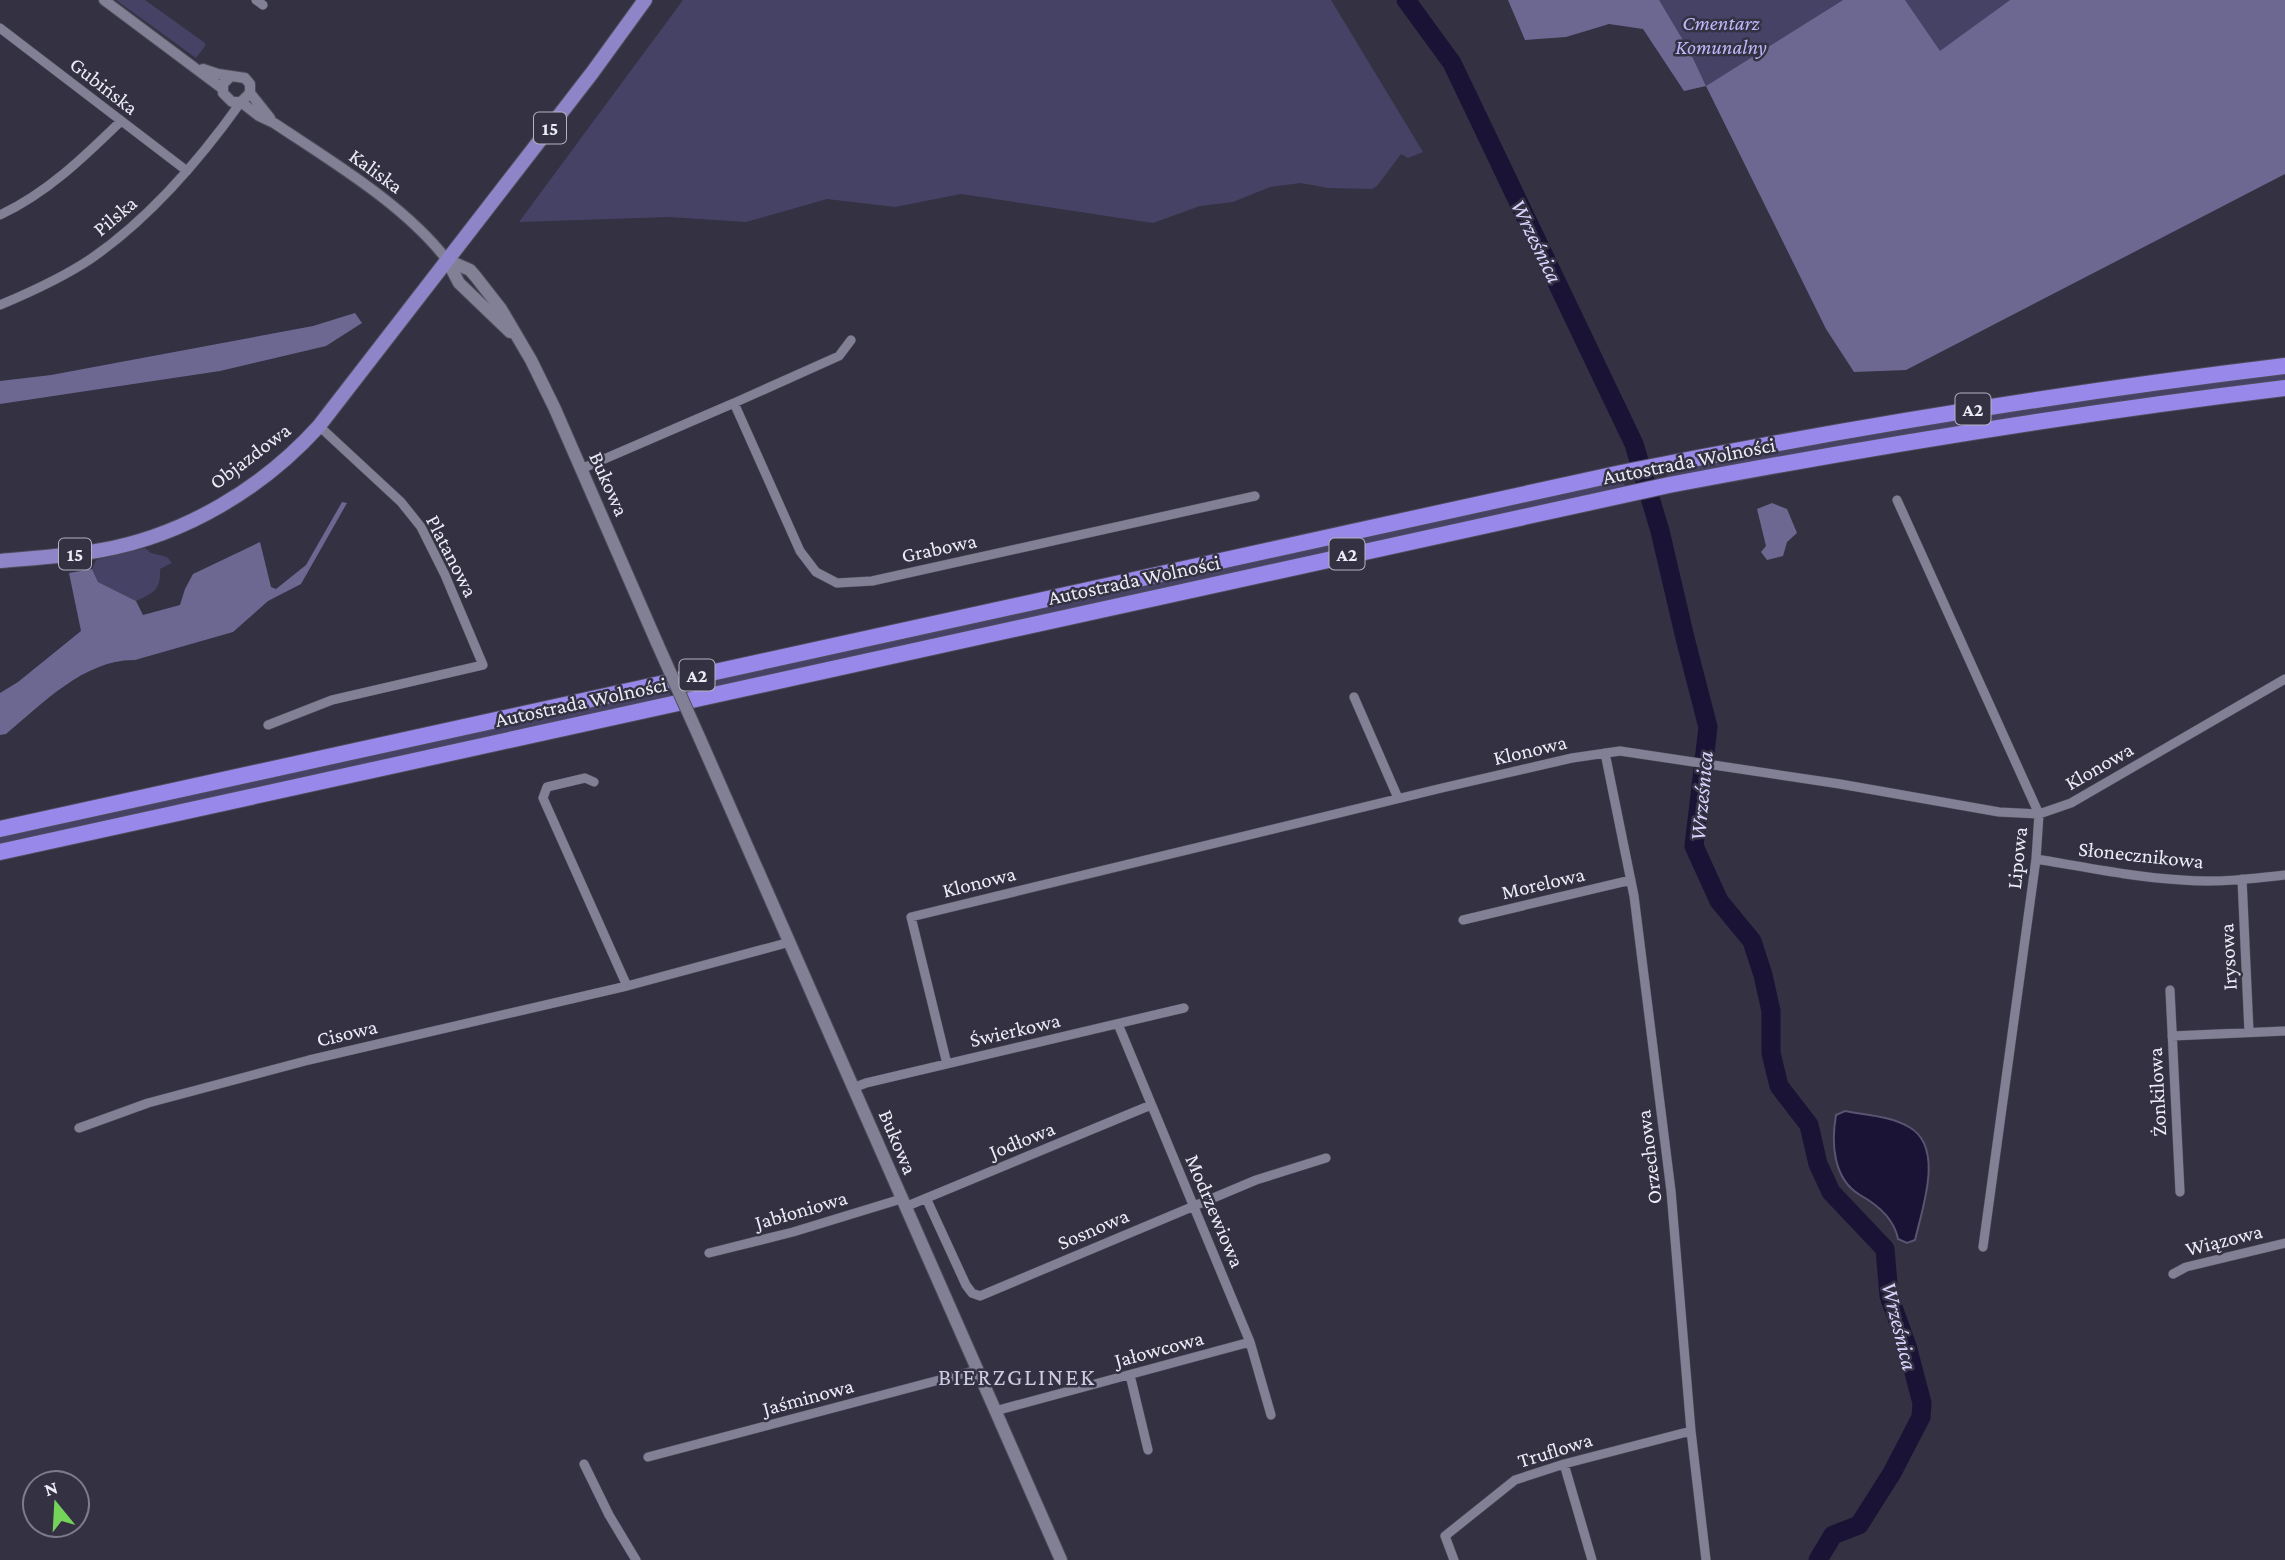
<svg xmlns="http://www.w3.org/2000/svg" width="2285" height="1560" viewBox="0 0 2285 1560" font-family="'Crimson Pro',serif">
<rect width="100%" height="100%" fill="#333142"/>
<!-- green -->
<path fill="#464265" d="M116 0H145L205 43V46L196 58Z
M683 0H1331L1423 152 1408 158 1401 154 1377 186 1372 189 1328 188 1301 183 1270 187 1233 202 1200 206 1153 223 961 194 895 207 827 199 746 222 669 217 519 222Z
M1653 0H1843L1706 86 1690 52Z
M1905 0H2010L1940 52Z
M2285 372V382L1668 479 1665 470 1936 420Z
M1622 479 1625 486 688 693 684 684Z
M145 548 151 553 167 557 172 563 160 569C161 591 153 593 136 601L98 582 92 569 96 560Z
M668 688 671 696 0 845V836Z"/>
<!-- forest -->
<path fill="#6d6891" d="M1508 0H1659L1690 52 1706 86 1843 0H1905L1940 51 2010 0H2285V174L1906 370 1854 372 1826 329 1706 86 1684 91 1643 29 1609 24 1566 37 1525 40Z
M355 313 362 323 326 346 220 371 0 404V381L51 375 313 326Z
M342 502 347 503 301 584 268 601 233 632 135 660C85 659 42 704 6 734L0 735V693L18 682 81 631 69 573 92 569 98 582 136 601 143 615 180 605 185 589 193 574 260 542 271 587 276 589 306 565Z
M1772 503 1787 509 1797 533 1787 542 1783 556 1767 560 1761 552 1766 546 1757 509Z"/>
<!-- water -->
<path fill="#1a1335" stroke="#59546f" stroke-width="2" d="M1845 1111C1865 1115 1891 1116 1909 1127 1945 1147 1922 1209 1915 1240L1907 1243 1898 1239C1894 1218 1878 1205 1860 1195 1833 1179 1831 1143 1836 1115Z"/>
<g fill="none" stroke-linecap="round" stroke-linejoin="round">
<!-- river -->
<path stroke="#1a1335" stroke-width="19" d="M1406 0 1452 63 1634 444 1660 531 1685 638 1708 727 1694 846 1719 901 1752 941 1763 975 1771 1011V1053L1779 1086 1809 1125 1818 1164 1831 1192 1885 1249 1889 1296 1907 1346 1922 1403 1921 1417 1892 1473 1859 1525 1833 1535 1818 1560"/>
<!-- minor casing -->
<g stroke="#4d4c5a" stroke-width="10">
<path id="minor" d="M256 0 263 5
M0 28 187 171
M0 215C47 193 84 157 121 121
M0 305C31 292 64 277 92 258 151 217 199 161 241 102
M734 403 839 356 851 340
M581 469 734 403 800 551 816 572 837 583 872 581 1255 496
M1897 500 2039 814 2036 859 1983 1247
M1354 697 1398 798
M268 725 332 700 483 665 445 575 421 527 401 502 319 426
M1605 753 1634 896 1671 1191 1691 1431 1706 1560
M594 782 585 778 547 787 543 798 627 986
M2036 859C2084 867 2133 877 2182 880 2216 883 2251 879 2285 875
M2242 879 2249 1032
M1463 920 1631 880
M2170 990 2180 1192
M1118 1024 1250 1342 1271 1415
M2172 1036 2285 1031
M947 1064 911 917 1442 788 1572 758 1620 751 1840 784 1999 812 2039 814 2071 803 2285 679
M853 1088 866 1083 1184 1008
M79 1128 148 1103 309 1060 627 986 790 942
M926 1198 966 1285 972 1293 980 1296 1256 1180 1326 1158
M905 1207 1151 1105
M709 1253 793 1232 901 1199
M2173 1274 2186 1267 2285 1243
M1130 1375 1148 1450
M995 1411 1250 1342
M648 1457 977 1370
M584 1464 609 1515 636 1560
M1564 1464 1592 1560
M1454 1560 1445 1536 1515 1480 1564 1464 1691 1431"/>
</g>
<!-- tertiary casing -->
<g stroke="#4d4c5a" stroke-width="12">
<path id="tertiary" d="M104 0 223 89
M203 69 218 74 245 78 250 84V93L241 102H232L223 93V84L231 76
M250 93 270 118
M241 102 259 116 274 123C331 161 405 205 447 260"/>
</g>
<!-- secondary casing -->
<g stroke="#4d4c5a" stroke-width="14">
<path id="secondary" d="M447 260 470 270 476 277 501 309 531 360 555 409 657 643
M447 260 459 283 510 332
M700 739 1061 1560"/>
</g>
<!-- primary casing -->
<g stroke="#4d4c5a" stroke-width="16">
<path id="primary" d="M0 561C34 558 68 556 102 550 185 535 263 488 319 426L592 73 645 0"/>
</g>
<!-- motorway casing -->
<g stroke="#4d4c5a" stroke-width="18">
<path id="motorway" d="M0 829 1621 473C1841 429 2062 393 2285 366
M0 852 1669 485C1874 446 2079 413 2285 388"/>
</g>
<!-- minor -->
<use href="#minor" stroke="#818094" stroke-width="9"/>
<!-- tertiary -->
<use href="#tertiary" stroke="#818094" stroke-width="10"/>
<!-- secondary -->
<use href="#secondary" stroke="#818094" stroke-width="12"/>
<!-- primary -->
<use href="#primary" stroke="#8e85c8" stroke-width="14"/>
<!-- motorway -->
<use href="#motorway" stroke="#9788ea" stroke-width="16"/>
<!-- secondary-bridge casing -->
<g stroke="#4d4c5a" stroke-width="14" stroke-linecap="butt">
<path id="secondary-bridge" d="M657 643 700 739"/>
</g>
<!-- secondary-bridge -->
<use href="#secondary-bridge" stroke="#818094" stroke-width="12"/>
</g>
<g text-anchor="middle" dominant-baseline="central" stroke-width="5" stroke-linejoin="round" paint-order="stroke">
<!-- shield labels -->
<g fill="#333142" stroke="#b4b4c1" stroke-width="2">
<rect x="534" y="112.5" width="32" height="31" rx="5"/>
<rect x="1955.5" y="393.5" width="35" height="31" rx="5"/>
<rect x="59" y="538.5" width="32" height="31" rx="5"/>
<rect x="1329.5" y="538.5" width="35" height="31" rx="5"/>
<rect x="679.5" y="659.5" width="35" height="31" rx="5"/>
</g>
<g font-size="19" font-weight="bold" fill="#ececf7">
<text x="550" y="128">15</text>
<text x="1973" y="409">A2</text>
<text x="75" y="554">15</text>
<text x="1347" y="554">A2</text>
<text x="697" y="675">A2</text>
</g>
<!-- park labels -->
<g font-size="21" font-style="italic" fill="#bfb7fb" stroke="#333142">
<text x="1721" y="23">Cmentarz<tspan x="1721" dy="24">Komunalny</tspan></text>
</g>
<!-- street labels -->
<g font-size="21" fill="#ececf7" stroke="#333142">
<text transform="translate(104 86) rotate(38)">Gubińska</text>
<text transform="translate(376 171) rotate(36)">Kaliska</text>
<text transform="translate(115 216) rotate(-40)">Pilska</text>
<text transform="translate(250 456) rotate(-37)">Objazdowa</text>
<text transform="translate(1689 461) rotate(-11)">Autostrada Wolności</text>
<text transform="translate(609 484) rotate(66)">Bukowa</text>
<text transform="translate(939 548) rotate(-12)">Grabowa</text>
<text transform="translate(452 556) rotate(63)">Platanowa</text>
<text transform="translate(1134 580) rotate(-12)">Autostrada Wolności</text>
<text transform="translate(581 702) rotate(-12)">Autostrada Wolności</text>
<text transform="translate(1530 750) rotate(-13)">Klonowa</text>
<text transform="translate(2099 766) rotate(-30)">Klonowa</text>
<text transform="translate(2141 855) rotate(6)">Słonecznikowa</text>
<text transform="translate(2017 858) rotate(-84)">Lipowa</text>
<text transform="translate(979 882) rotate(-14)">Klonowa</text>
<text transform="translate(1543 883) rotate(-13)">Morelowa</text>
<text transform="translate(2228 957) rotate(-93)">Irysowa</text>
<text transform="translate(1015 1030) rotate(-13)">Świerkowa</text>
<text transform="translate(347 1033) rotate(-13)">Cisowa</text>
<text transform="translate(2157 1092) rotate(-93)">Żonkilowa</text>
<text transform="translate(1022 1140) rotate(-22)">Jodłowa</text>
<text transform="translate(898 1142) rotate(67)">Bukowa</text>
<text transform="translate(1649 1157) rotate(-97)">Orzechowa</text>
<text transform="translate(801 1210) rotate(-16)">Jabłoniowa</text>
<text transform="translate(1215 1211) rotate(67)">Modrzewiowa</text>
<text transform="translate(1093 1229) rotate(-23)">Sosnowa</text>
<text transform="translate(2224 1240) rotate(-14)">Wiązowa</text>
<text transform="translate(1159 1349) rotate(-15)">Jałowcowa</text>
<text transform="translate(808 1397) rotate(-15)">Jaśminowa</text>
<text transform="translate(1555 1450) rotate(-17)">Truflowa</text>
</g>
<!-- water labels -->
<g font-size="23" font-style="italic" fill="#d9d5ff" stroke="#333142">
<text transform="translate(1537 241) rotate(64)">Wrześnica</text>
<text transform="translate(1701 796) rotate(-85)">Wrześnica</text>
<text transform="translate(1900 1326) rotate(76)">Wrześnica</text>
</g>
<!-- quarter labels -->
<g font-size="24" letter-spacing="2" fill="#cdcbe1" stroke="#333142">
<text x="1017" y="1376">BIERZGLINEK</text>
</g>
</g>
<!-- north arrow -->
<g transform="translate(56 1504) rotate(342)"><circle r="33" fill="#333142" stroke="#7d7c8a" stroke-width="2"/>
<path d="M0-5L12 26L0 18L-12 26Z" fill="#75d25b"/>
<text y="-10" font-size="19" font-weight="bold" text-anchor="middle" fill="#ececf7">N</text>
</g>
</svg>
